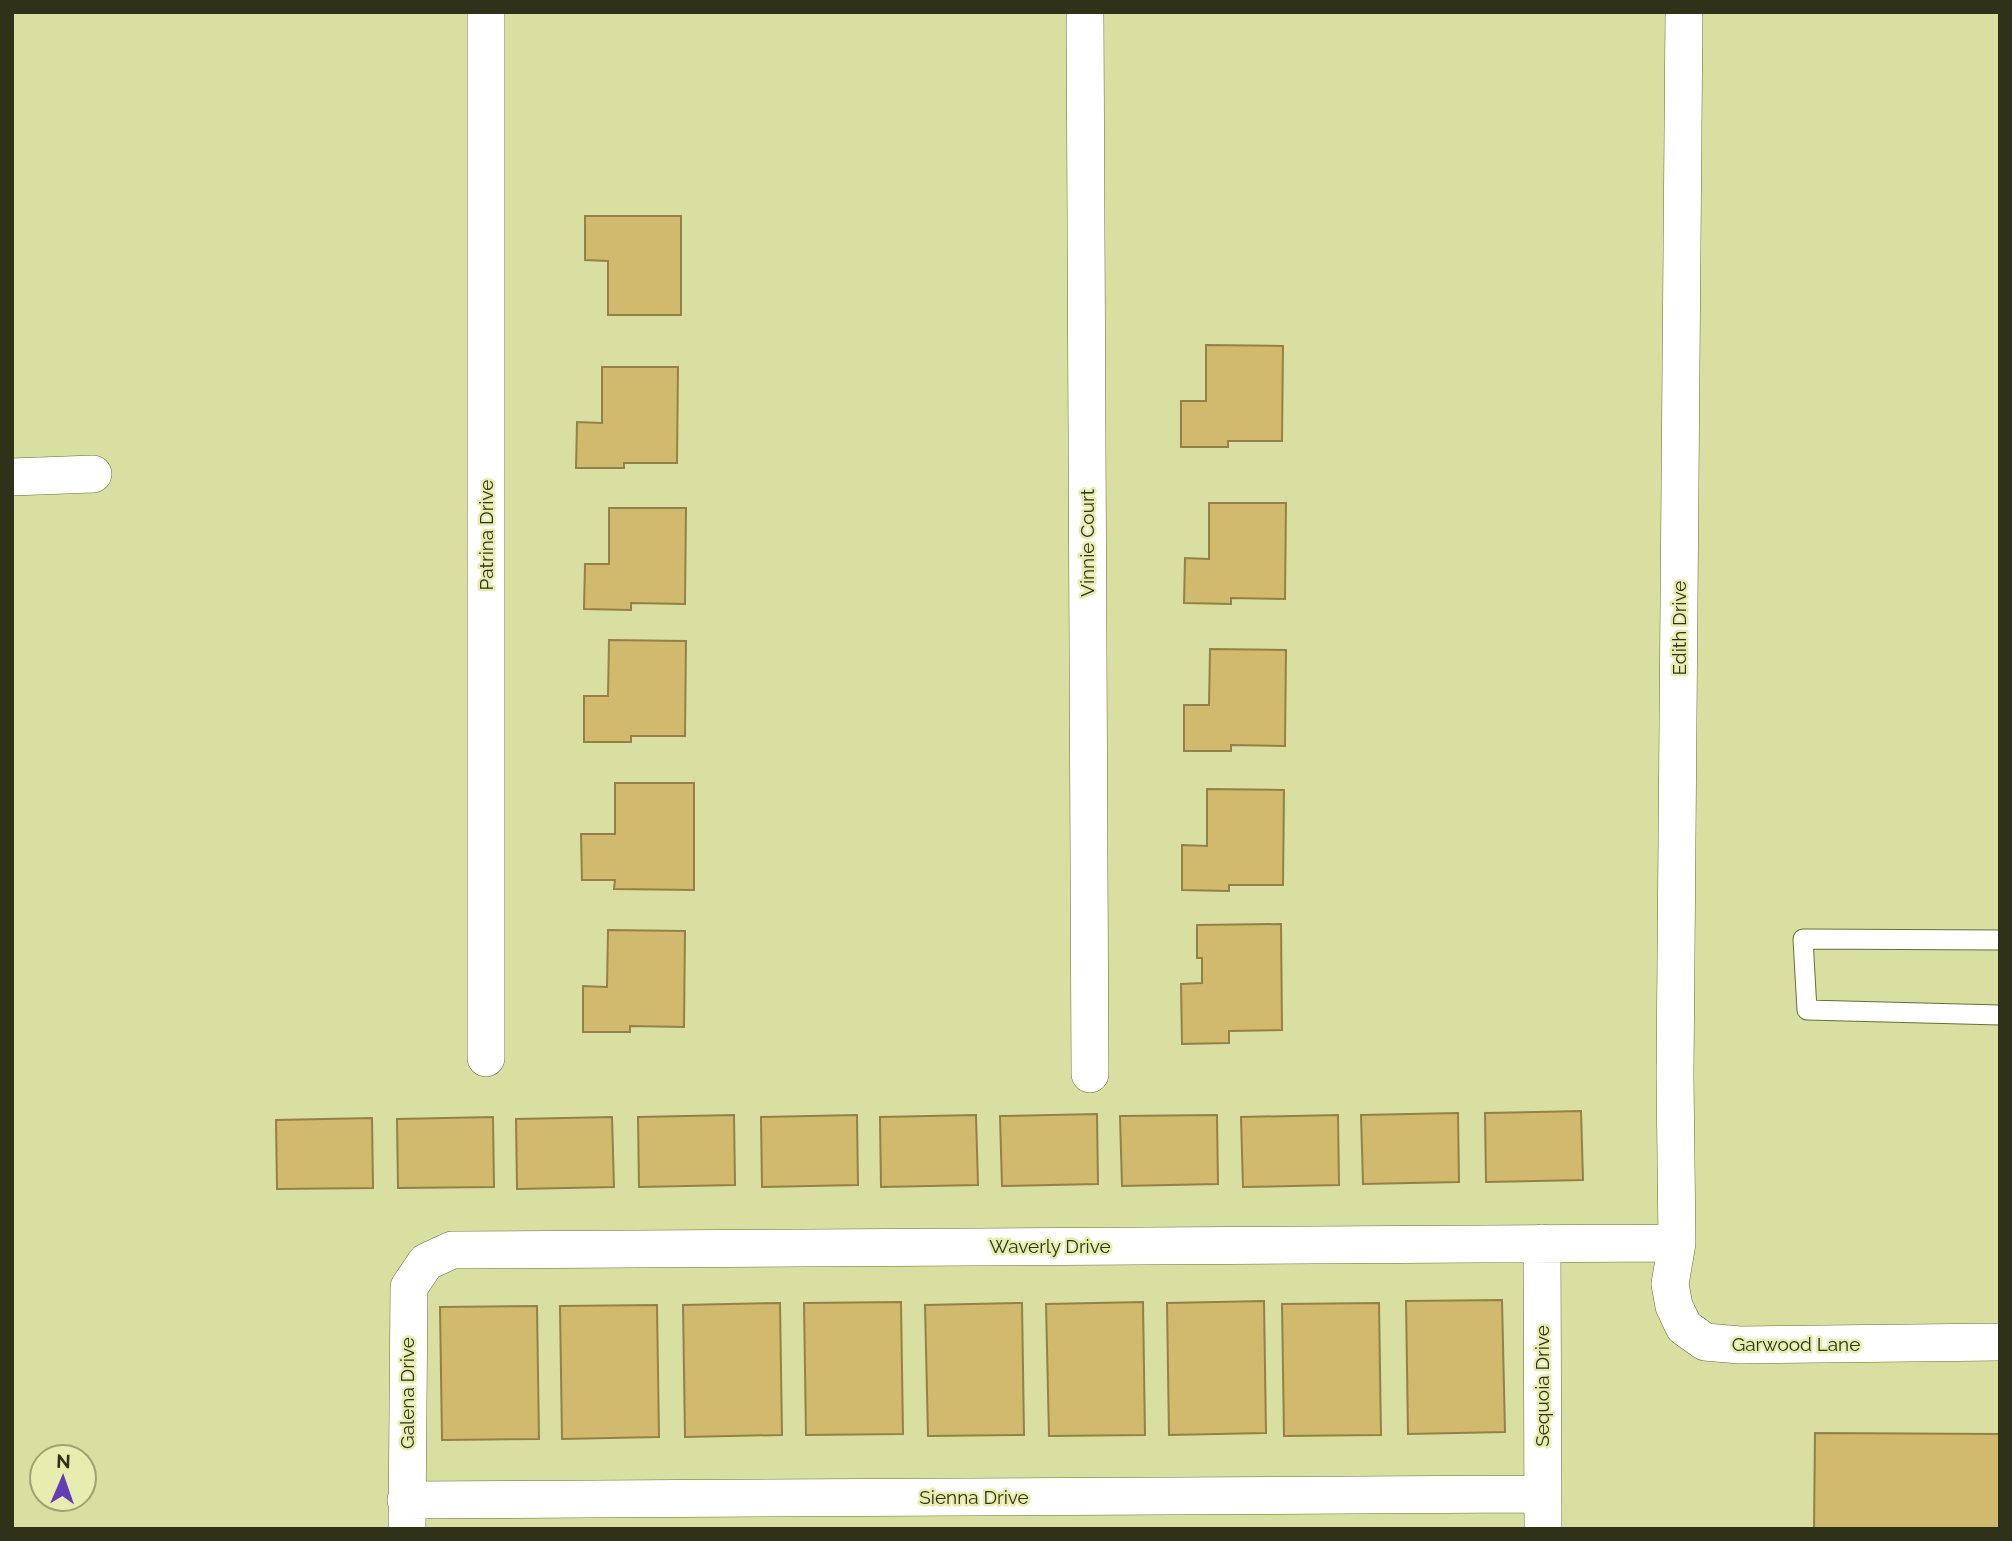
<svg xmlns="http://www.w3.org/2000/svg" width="2012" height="1541" viewBox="0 0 2012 1541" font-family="Raleway,sans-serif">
<rect width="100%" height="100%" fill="#d9dfa1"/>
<!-- building -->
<path fill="#d1b96e" stroke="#938147" stroke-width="2" d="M585 216H681V315H608V261L585 260Z
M1206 345 1283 346 1282 441H1228V447H1181V401H1206Z
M602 367H678L677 463H624V468H576L577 422 602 423Z
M1209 503H1286L1285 599 1231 598V604L1184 603 1185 558 1209 559Z
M609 508H686L685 604 631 603V610L584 609 585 564H609Z
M609 640 686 641 685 736H631V742H584V696H608Z
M1210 649 1286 650 1285 746 1231 745V751H1184V705H1209Z
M615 783H694V890L614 889 615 880H582L581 834H615Z
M1207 789 1284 790 1283 885H1229V891L1182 890V845L1207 846Z
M1281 924 1282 1030 1229 1031V1043L1182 1044 1181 984 1202 983V958H1197V925Z
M608 930 685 931 684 1027 630 1026V1032H583V986L607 987Z
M1581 1111 1583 1180 1486 1182 1485 1113Z
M1458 1113 1459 1182 1363 1184 1361 1115Z
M1097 1114 1098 1184 1002 1186 1000 1116Z
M734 1115 735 1185 639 1187 638 1117Z
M857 1115 858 1185 762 1187 761 1117Z
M976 1115 978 1185 881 1187 880 1117Z
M1217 1115 1218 1184 1122 1186 1120 1116Z
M1338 1115 1339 1185 1243 1187 1241 1117Z
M493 1117 494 1187 398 1188 397 1119Z
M612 1117 614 1187 517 1189 516 1119Z
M372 1118 373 1188 277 1189 276 1120Z
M1502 1300 1505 1432 1408 1434 1406 1301Z
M1264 1301 1266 1433 1169 1435 1167 1303Z
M901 1302 903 1434 806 1435 804 1303Z
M1143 1302 1145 1435 1049 1436 1046 1304Z
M780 1303 782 1435 685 1437 683 1305Z
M1022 1303 1024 1435 928 1436 925 1305Z
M1379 1303 1381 1435 1284 1436 1282 1304Z
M657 1305 659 1437 562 1439 560 1306Z
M537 1306 539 1439 442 1440 440 1307Z
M1815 1433 2000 1434V1529H1814Z"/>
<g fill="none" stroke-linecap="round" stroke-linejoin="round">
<!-- lane casing -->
<g stroke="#6a6e33" stroke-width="21">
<path id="lane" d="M2000 940 1803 939 1807 1010 2000 1015"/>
</g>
<!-- street casing -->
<g stroke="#6a6e33" stroke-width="38">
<path id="street" d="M486 12V1058
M1085 12 1090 1074
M1684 12 1675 1076 1677 1243 1670 1284 1674 1306 1684 1327 1705 1342 1740 1345 2000 1342
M12 477 93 474
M1542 1243 1543 1529
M406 1500 1542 1494
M407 1529 409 1287 426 1262 452 1250 1677 1243"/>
</g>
<!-- lane -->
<use href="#lane" stroke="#fff" stroke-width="19"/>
<!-- street -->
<use href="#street" stroke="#fff" stroke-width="37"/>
</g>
<g text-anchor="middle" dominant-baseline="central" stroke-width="5" stroke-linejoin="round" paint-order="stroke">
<!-- street labels -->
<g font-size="19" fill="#2f3118" stroke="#e7edae">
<text transform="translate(486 535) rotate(-90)">Patrina Drive</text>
<text transform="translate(1087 543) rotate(-90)">Vinnie Court</text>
<text transform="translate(1679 628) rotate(-90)">Edith Drive</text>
<text x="1050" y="1246">Waverly Drive</text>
<text x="1796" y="1344">Garwood Lane</text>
<text transform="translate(1542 1386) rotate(-90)">Sequoia Drive</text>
<text transform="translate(407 1393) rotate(-90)">Galena Drive</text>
<text x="974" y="1497">Sienna Drive</text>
</g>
</g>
<!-- border -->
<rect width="2012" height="1541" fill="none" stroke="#2f3118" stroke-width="28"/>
<!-- north arrow -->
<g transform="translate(63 1478) rotate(2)"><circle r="33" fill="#e7edae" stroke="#9da272" stroke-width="2"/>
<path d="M0-5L12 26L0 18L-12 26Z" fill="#623db5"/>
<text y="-10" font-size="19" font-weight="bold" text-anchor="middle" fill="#2f3118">N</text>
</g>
</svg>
